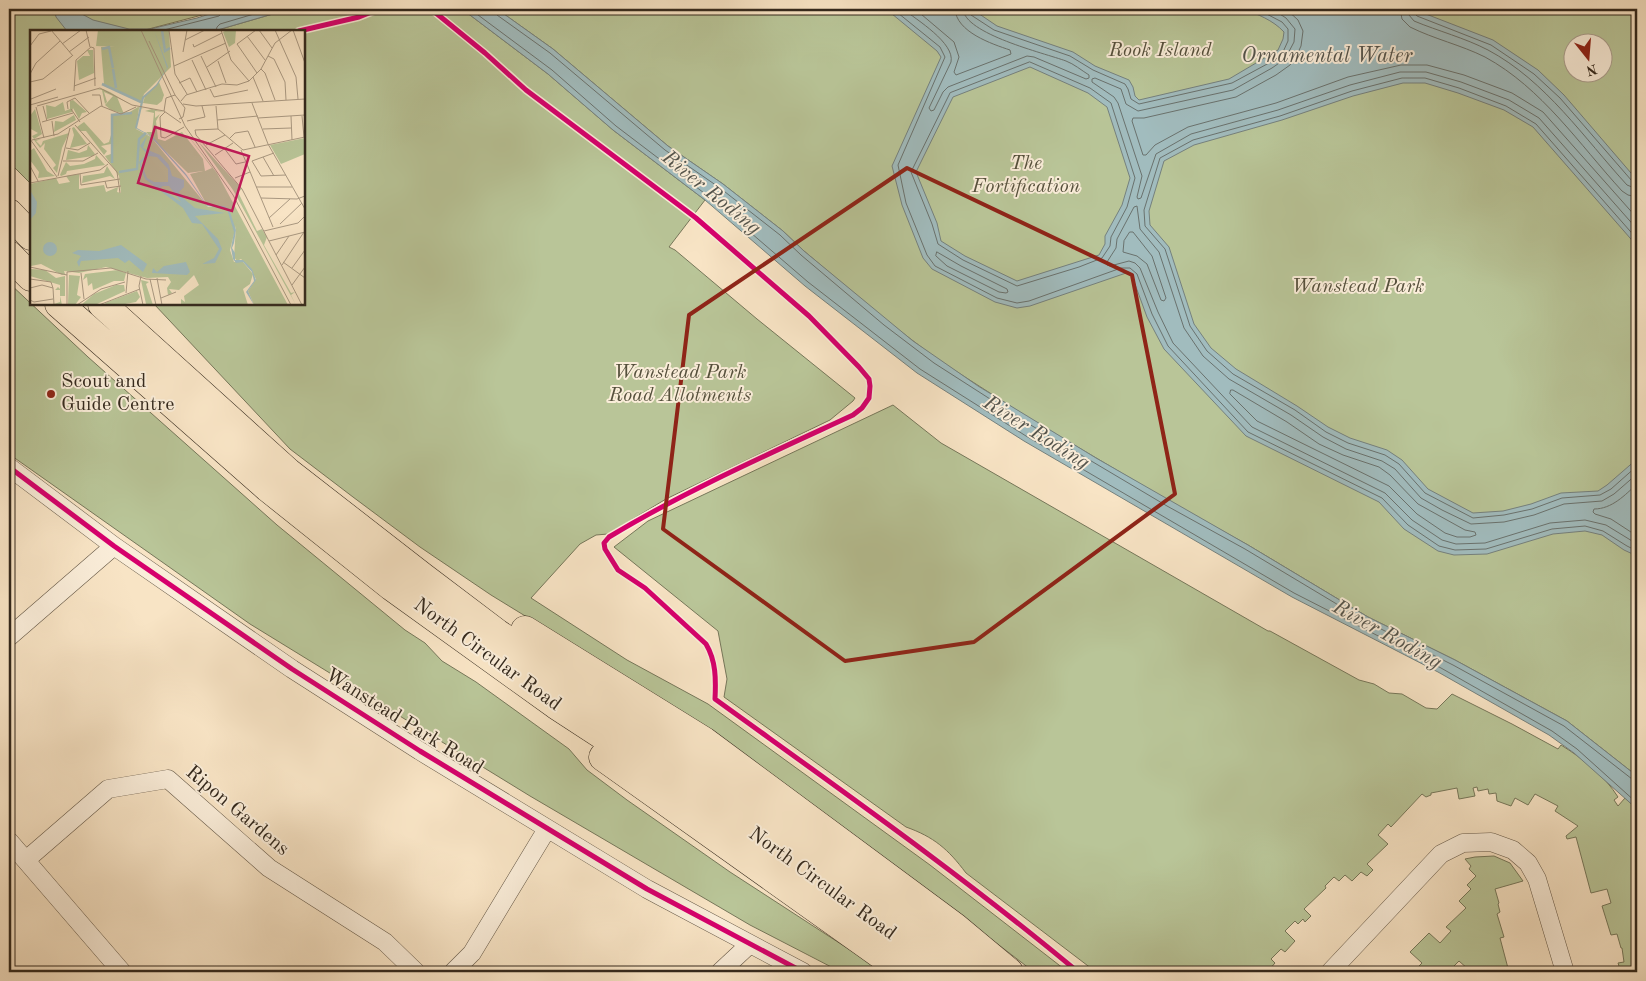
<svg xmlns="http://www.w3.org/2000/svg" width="1646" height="981" viewBox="0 0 1646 981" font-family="'Old Standard TT',serif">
<rect width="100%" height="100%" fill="#f8e4c5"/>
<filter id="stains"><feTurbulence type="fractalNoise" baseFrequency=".004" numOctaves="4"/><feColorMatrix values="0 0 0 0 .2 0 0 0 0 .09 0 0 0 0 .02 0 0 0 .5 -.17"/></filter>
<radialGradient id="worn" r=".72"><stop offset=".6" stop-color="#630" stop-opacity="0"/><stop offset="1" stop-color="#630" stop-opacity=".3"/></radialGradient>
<!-- green -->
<path fill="#b9c598" stroke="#76775a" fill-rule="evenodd" d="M9 9H225L141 31H31V184L9 162Z
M290 9H462L548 74 613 130 705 200 669 247 675 250 757 319 855 398 853 401 830 420 666 499 608 534 596 535 580 544 531 598 627 660 708 704 930 865 1068 972H1034L978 929 566 641 491 595 420 547 353 497 290 449 154 304H304V31H214Z
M497 9H1637V776L1567 721 1455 660 1368 617 1248 545 1169 501 1032 420 937 359 887 321 804 251 783 231 723 184 668 146 553 49ZM1574 42H1604V72H1574Z
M9 283 88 357 277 525 405 630 425 643 442 661 476 682 569 749 587 770 627 800 730 872 884 972H841L750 925 530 796 250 624 9 454Z
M893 405 941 443 1268 631H1270L1359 680 1374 684 1389 693 1402 694 1426 708 1437 709 1452 694 1512 724 1558 749 1561 745C1582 758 1605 776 1618 797L1614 800 1618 806 1625 798 1637 809V972H1621L1618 963 1624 962 1622 948H1621L1617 934 1611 935 1602 906 1611 903 1607 889 1591 893 1576 837 1567 839 1566 836 1578 826 1555 811 1558 806 1535 794 1528 805 1515 798 1511 806 1497 801 1496 793 1489 794 1488 789 1478 791 1477 787 1473 788 1475 796 1459 799 1457 788 1431 793V795L1426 797 1422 794 1391 827 1388 824 1378 835 1388 844 1367 864 1373 870 1367 876 1361 872 1352 881 1345 875 1339 881 1334 877 1325 886 1326 888 1304 909 1311 916 1305 922 1303 919 1298 924 1295 921 1285 931 1295 941 1285 952 1281 949 1271 959 1275 963 1267 972H1096L966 873C948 849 934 837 906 827L724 697 727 679 718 631 614 547 648 521Z
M1494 856 1510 863 1523 881 1495 889 1499 903 1498 904 1500 912 1497 914 1504 937 1500 938 1509 972H1468V969L1459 961 1450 970 1451 972H1413L1422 963 1410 952 1429 933 1440 943 1451 931 1446 927 1466 908 1459 901 1471 889 1467 885 1476 876 1469 869 1471 866 1465 859 1475 857Z"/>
<!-- water -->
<path fill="#a1bcbe" stroke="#75817e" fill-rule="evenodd" d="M54 9H79L82 14 93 20 129 29H150L197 18 225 9H290L214 31H67L56 17Z
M462 9H497L553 49 668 146 723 184 783 231 804 251 913 341 978 386 1096 458 1248 545 1368 617 1455 660 1567 721 1637 776V809L1574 753 1549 735 1438 672 1292 597 1024 441 917 373 805 286 705 200 613 130 548 74Z
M886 9H972L997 26 1073 52 1095 66 1129 80 1133 87 1135 96 1139 100 1229 79 1278 50 1283 39 1284 32C1273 20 1257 14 1243 9H1413L1493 40 1538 70 1564 95 1637 180V246L1533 127 1504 110 1458 93 1425 83H1403L1353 96 1282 120 1194 145 1164 161 1149 211 1150 225 1169 247 1194 324 1211 348 1236 369 1297 406 1328 427 1350 438 1387 450 1402 460 1428 489 1473 513 1503 511 1531 504 1561 493 1598 491 1607 485 1637 459V556L1624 550 1602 535 1585 531 1553 534 1487 554 1454 555 1438 551 1404 529 1379 502 1246 436 1164 349 1147 317 1132 276 1129 272 1030 306 1017 308 995 302 932 269 923 258 902 205 892 166 941 57 937 51ZM1030 67 1088 93 1107 107 1130 178 1122 205 1105 236V244L1099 255 1017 281 965 256 941 241 937 223 916 172 953 97Z"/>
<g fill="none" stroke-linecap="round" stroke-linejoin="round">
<!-- shore -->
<path stroke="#6a726e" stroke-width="1" d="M470 9 552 70 616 126 708 196 808 282 920 369 1026 436 1294 593 1441 668 1552 731 1577 749 1637 803
M495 9 497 15 550 53 665 150 720 188 780 235 801 255 884 325 934 363 1029 424 1167 506 1245 549 1365 621 1453 665 1564 726 1632 779 1637 780
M893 9 940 47 945 57 898 165 906 203 927 255 935 266 997 298 1017 303 1029 301 1121 268H1130L1137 274 1152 314 1168 346 1248 432 1382 498 1408 525 1439 546 1455 550 1486 549 1552 529 1585 526 1603 531 1627 546 1637 551
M903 9C917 20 955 43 951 62L929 108 931 111 934 110 943 92 948 87 1027 56 1034 57 1086 79 1089 78V75C1081 70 1074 64 1066 61 1044 53 964 34 963 9
M915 9 954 42 959 57 954 72 956 75 1011 54 1010 50C992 44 956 32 955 9
M969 9 971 15 994 30 1070 56 1093 70 1125 84 1128 89 1131 99 1139 104 1232 83 1269 63 1282 54 1288 41V29L1282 22 1257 9
M1272 9 1286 18 1295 29 1294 42 1285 59 1272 68 1233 90 1138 111 1126 104 1121 89 1095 78 1092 79V82L1114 97 1118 103 1142 176 1137 197 1138 199 1141 198 1156 154 1191 134 1278 110 1350 85 1400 72H1426L1461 82 1509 100 1539 118 1637 229
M1286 9 1298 20 1303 31 1301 46 1295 59 1290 65 1276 75 1236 97 1144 118H1133L1132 121 1143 155H1146L1155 145 1188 127 1276 103 1348 77 1401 65H1427L1464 75 1512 93 1543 112 1637 218
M1400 9 1402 19 1410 27C1434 39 1461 45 1485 57 1542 88 1579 144 1622 191L1628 195 1637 197
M1407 9 1409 15 1414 21C1438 31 1465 38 1488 50 1546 81 1584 138 1627 185L1637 189
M1414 9V13L1417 16 1491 45 1534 74 1560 98 1632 181 1637 183
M160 31 219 16 222 13 223 9
M216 31 217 27 220 24 271 9
M1030 62 1090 88 1111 103 1135 178 1127 207 1111 237 1110 246 1102 258 1079 267 1017 286 963 260 938 244 932 224 911 172 950 93Z
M1130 232H1133L1152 256 1166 298 1164 301 1161 300 1147 264 1137 256 1123 252 1124 241Z
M1637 239 1536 124 1506 106 1459 88 1425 78H1402L1352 91 1280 116 1193 140 1160 158 1144 210 1145 226 1165 249 1190 326 1207 351 1233 374 1295 410 1326 432 1348 443 1385 455 1399 464 1425 493 1473 518 1504 515 1532 509 1562 498 1600 495 1611 489 1637 466
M937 252 961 266 1007 289 1008 292 1006 293 999 292 947 266 936 256Z
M1231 390H1233L1287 422 1319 444 1343 455 1379 467 1390 475 1418 504 1465 530 1475 532 1476 535 1470 537H1457L1445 533 1417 514 1389 486 1257 421 1230 394Z
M1637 474 1614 494 1602 501 1564 504 1534 515 1504 522 1471 524 1442 510 1421 498 1395 469 1382 461 1346 449 1323 437 1291 415 1229 379 1203 356 1184 328 1159 252 1140 229 1137 206 1134 207 1117 239 1116 248 1107 262V265L1110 266 1129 261 1135 263 1140 268 1158 312 1173 343 1252 427 1385 493 1412 520 1442 540 1456 544 1485 543 1550 523 1585 520 1606 525 1637 544
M1637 484C1625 495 1612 509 1594 509L1593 512 1595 514 1611 519 1637 536"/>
<!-- street casing -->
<g stroke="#655847" stroke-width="19">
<path id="street" d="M9 467 114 546 292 669 420 751 647 889 803 972
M9 637 114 546
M9 841 122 972
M26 860 108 789 168 779 269 868 385 942 416 972
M453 972 472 953 547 829
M720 972 750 944
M1330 972 1441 854 1463 843 1491 842 1513 850 1528 863 1537 879 1565 972"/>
</g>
<!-- highway casing -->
<g stroke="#34291d" stroke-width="29">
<path id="highway" d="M9 213 31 236
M9 255 31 277
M59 304 268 488 392 587 556 705 743 827 863 912 942 972
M102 304 288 472 423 577 497 633 684 759 878 894 981 972
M525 630 704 741 955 927 1009 972
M603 757 905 972"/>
</g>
<!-- street -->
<use href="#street" stroke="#faedd9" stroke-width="18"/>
<!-- highway -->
<use href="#highway" stroke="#f8e4c5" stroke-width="28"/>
<!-- cycleway casing -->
<g stroke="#faedd9" stroke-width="8">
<path id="cycleway" d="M431 9 485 53 526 90 696 218 809 316 859 367 869 379 870 386 869 398 862 408 853 415C771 453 687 490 609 537L604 543 605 549 618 570 645 588 706 644C716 661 716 679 715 699 838 788 962 875 1078 972
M299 31 359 17 379 9
M9 467 114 546 292 669 420 751 647 889 803 972"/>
</g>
<!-- cycleway -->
<use href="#cycleway" stroke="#d6006c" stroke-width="5"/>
</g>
<!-- marked area -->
<path fill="none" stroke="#8f2418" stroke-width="4" stroke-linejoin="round" d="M907 168 1132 275 1175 494 974 642 845 661 663 529 689 315Z"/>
<!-- markers -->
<circle fill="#8f2418" stroke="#faedd9" stroke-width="2" cx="51" cy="394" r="5"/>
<g text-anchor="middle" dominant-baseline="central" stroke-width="4" stroke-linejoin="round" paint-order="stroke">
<!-- park labels -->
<g font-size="20" font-style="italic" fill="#55503c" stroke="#faedd9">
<text x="1160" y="51">Rook Island</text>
<text x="1026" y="164">The<tspan x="1026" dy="23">Fortification</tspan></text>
<text x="1358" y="287">Wanstead Park</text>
<text x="680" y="373">Wanstead Park<tspan x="680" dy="23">Road Allotments</tspan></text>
</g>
<!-- poi labels -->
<g font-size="20" fill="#34291d" stroke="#faedd9" text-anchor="start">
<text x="61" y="382">Scout and<tspan x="61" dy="23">Guide Centre</tspan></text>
</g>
<!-- street labels -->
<g font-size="20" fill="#34291d" stroke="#faedd9">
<text transform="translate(487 655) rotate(36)">North Circular Road</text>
<text transform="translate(404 722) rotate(32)">Wanstead Park Road</text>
<text transform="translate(237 811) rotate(40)">Ripon Gardens</text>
<text transform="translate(822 884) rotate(36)">North Circular Road</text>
</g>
<!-- water labels -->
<g font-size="21" font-style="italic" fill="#55554d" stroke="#faedd9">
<text x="1327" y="56">Ornamental Water</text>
<text transform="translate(711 193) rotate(39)">River Roding</text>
<text transform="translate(1036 433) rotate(32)">River Roding</text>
<text transform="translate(1387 635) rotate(29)">River Roding</text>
</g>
</g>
<!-- overview -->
<g transform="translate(30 30)">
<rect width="275" height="275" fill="#f8e4c5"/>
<path d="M68 0H139L141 37 114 64 111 73 74 54 71 17H85L66 16ZM197 0H206L205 13 199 17 193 2ZM57 20H63L64 43 49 50 47 31 53 26H60ZM129 52 134 65 132 71 127 75 113 73 115 66ZM66 59H73L80 62 101 75 87 67 94 84 81 80 75 75 83 66 74 62 77 72 75 74 72 60ZM43 70 57 82 52 83 49 89 43 78 42 82 17 89 16 75 25 77 33 72 35 81 40 79V71ZM108 77 114 79 109 78 106 99 121 107 178 177H196L177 175 160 144 173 141 158 143 116 102H122L124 83 115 81 122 79 134 82 125 81V88L130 84 126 91 128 109 135 111 152 102 173 129 175 141 182 138 153 99 187 143 258 275H224L218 261 226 249 220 238 211 229 207 231 204 227 206 196 200 220 204 232H213L223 244 220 254 213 259 218 275H151V269L155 272 154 266 169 255 164 245 149 260 139 259 142 263 138 265 137 258 141 252 138 247 117 248 76 237 49 243 34 241 35 244 32 245 11 234 1 236 0 154 26 148 29 154 40 152 36 146 49 144V159L74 155 76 162 88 157 87 162 91 163 89 146 75 126 81 124V114L71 116 77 121 74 125 56 101H50L47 97 54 92 74 114 79 112 81 105 82 85H95ZM5 79 12 104 4 109 2 106 8 103 1 99 0 86ZM44 85 46 90 24 102 25 91 33 92ZM44 97 57 114 40 118 44 105 42 98ZM39 103 32 118 27 143 23 138 26 135 14 119 15 113 10 118 4 110 11 109 6 111 11 116 13 111ZM275 108V124L251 134 240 115ZM168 111 212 159 208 162 227 201 232 199 237 207 234 215 261 263 265 262 261 265 266 275 203 160ZM58 115 65 124 63 126 36 130 38 120 49 123 57 120ZM4 118 17 141 25 146 8 148 9 142 0 130V121ZM66 125 75 135 37 141 36 144 31 146 30 145 36 132 40 136 54 134 65 129ZM77 136 85 149 80 146 52 153 53 146 74 143ZM1 239 15 240 26 248 35 246V266H30L32 275 24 274 30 272V260H25L28 257 30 259V255L0 246ZM88 240 96 243 94 251H84L63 260 62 253 58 256 57 247 53 250 55 244ZM39 245 50 246 47 265 51 267 45 275 38 274ZM111 250 119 252 116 254 123 275 116 274ZM86 255H94L95 261 65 275H51L64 264ZM107 261 110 267 106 272 90 275H76L75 273Z" fill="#b9c598"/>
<path d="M124 0 138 37 127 56 114 68 107 98 123 107 156 144 177 175 194 176 199 179 206 200 204 213 202 218 205 223V230H213L222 239 226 250 218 261 224 275 216 262 224 251 222 242 213 232 206 233 203 229 201 218 204 202 197 179 177 176 156 146 120 106 105 98 112 67 126 55 137 38ZM117 106 113 118 130 125 139 135 142 146 154 150V157L149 162 153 168 165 178 195 183 165 186 188 209 192 219 185 233 172 234 184 228 189 219 172 194 162 193 153 178 115 149 109 132 117 124 110 116ZM119 126 127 127 138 139V152H124L117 148 111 133ZM133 156H139L151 172 130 158ZM0 160 7 172 6 183 0 190ZM13 219a7 7 0 1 1 14 0a7 7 0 1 1-14 0ZM91 215 117 234 113 242 99 230 95 233 88 228 51 231 49 237 47 232 51 226 42 223 48 220 69 221ZM156 232 160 242 157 245 122 243 123 238 127 242 134 236Z" fill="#a1bcbe" fill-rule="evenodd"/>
<path fill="none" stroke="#a1bcbe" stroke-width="2.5" d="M132 0 135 21 140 18M72 19 79 17 83 38M83 39 86 58M72 54 111 72M82 133V85L102 83M89 142 107 139 109 109 116 103"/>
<path fill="none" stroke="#aa9982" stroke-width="1" d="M21 0 43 26M56 0 60 17M111 0 155 96 203 165 261 275M139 0 145 44 157 64M191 0 201 30 219 51M226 0 207 14 227 43M229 0 242 18M245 0 266 47 268 69M263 0 275 33M217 6 235 30M155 10 175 0M119 11 145 65M32 14 51 0M163 14 164 17 192 3M0 16 9 4 21 1M39 22 59 7M153 22 157 0M171 26 186 57M238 26 244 29 255 52 256 70M162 30 176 60M188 31 196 53M144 36 196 13M177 37 200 21M231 39 235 43 245 70M0 44 6 33 30 11M223 47 233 71M0 52 13 49 42 26M149 53 160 48 167 62M44 56 66 48M180 59 184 67 218 60M44 61 46 30 61 17 64 18 65 56M62 65H70L72 76M1 69 26 59M151 71 156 65 192 54 207 55 219 51 231 39 245 13 262 0M222 73 238 114 275 179M153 74 166 76 275 69M0 75 28 67M7 76 70 58 102 75 134 81 151 93M13 76 17 91M186 76 188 99M6 77 14 108M38 79 37 72 45 68 59 83M41 79 50 92M134 81 136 68 145 65 155 78 153 87 149 89M135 82 130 87 131 107 135 108 154 97M261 86 262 110M272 86 274 107M228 88 275 85M187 90 228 86M22 91 24 106M157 91 175 87 172 76M12 92 43 83M45 95 87 142 90 163M233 99 261 98M165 100 166 105 212 159 272 275M165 100 188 99 213 120 275 107M0 109 27 147M199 109 205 103 218 101 225 117M2 110 28 104 71 76 91 84 106 77M176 115 195 105M36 118 48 120 60 113M194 118 206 134 215 132M211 120 243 197M244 123 222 131 231 146 256 145M185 125 203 113M233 127 244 146M33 131H53L68 123M0 136 8 151M50 144 51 155 90 149M28 146 40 98M205 148 220 142M75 151 77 158 91 156M0 153 70 140 78 134M226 157H262M231 168 267 169 275 166M239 188 260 169M250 194 272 173M234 201 268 193 275 186M239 211 275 202M246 225 259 206M253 232 275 248M252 235 274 202M0 237 37 245M262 238 275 220M51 243 54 269M111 246 109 256 113 275M127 248 132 275M0 249 21 252 23 258M120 249 126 275M262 255 275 237M0 258 12 255 23 258 24 275M96 263 98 241M131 268 146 262M0 270 4 272 23 269M37 275V242L81 238 116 249 136 250M47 275 71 259 95 252M69 275 110 259"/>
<path fill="#c2185b" fill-opacity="0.15" stroke="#c2185b" stroke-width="2.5" d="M125 97 219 126 202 181 108 153Z"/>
<rect width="275" height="275" fill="none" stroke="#34291d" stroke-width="2.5"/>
</g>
<!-- margin -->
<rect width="1646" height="981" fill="none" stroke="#f8e4c5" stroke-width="30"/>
<rect x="10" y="10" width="1626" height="961" fill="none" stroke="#34291d" stroke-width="2.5"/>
<rect x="15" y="15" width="1616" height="951" fill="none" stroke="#34291d"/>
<!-- north arrow -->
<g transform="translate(1588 58) rotate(163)"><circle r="24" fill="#faedd9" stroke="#ab9f8e"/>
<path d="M0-4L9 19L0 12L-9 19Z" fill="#8f2418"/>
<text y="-8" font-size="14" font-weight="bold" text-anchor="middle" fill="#34291d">N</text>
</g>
<rect width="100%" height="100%" filter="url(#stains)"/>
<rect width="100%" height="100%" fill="url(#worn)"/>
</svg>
